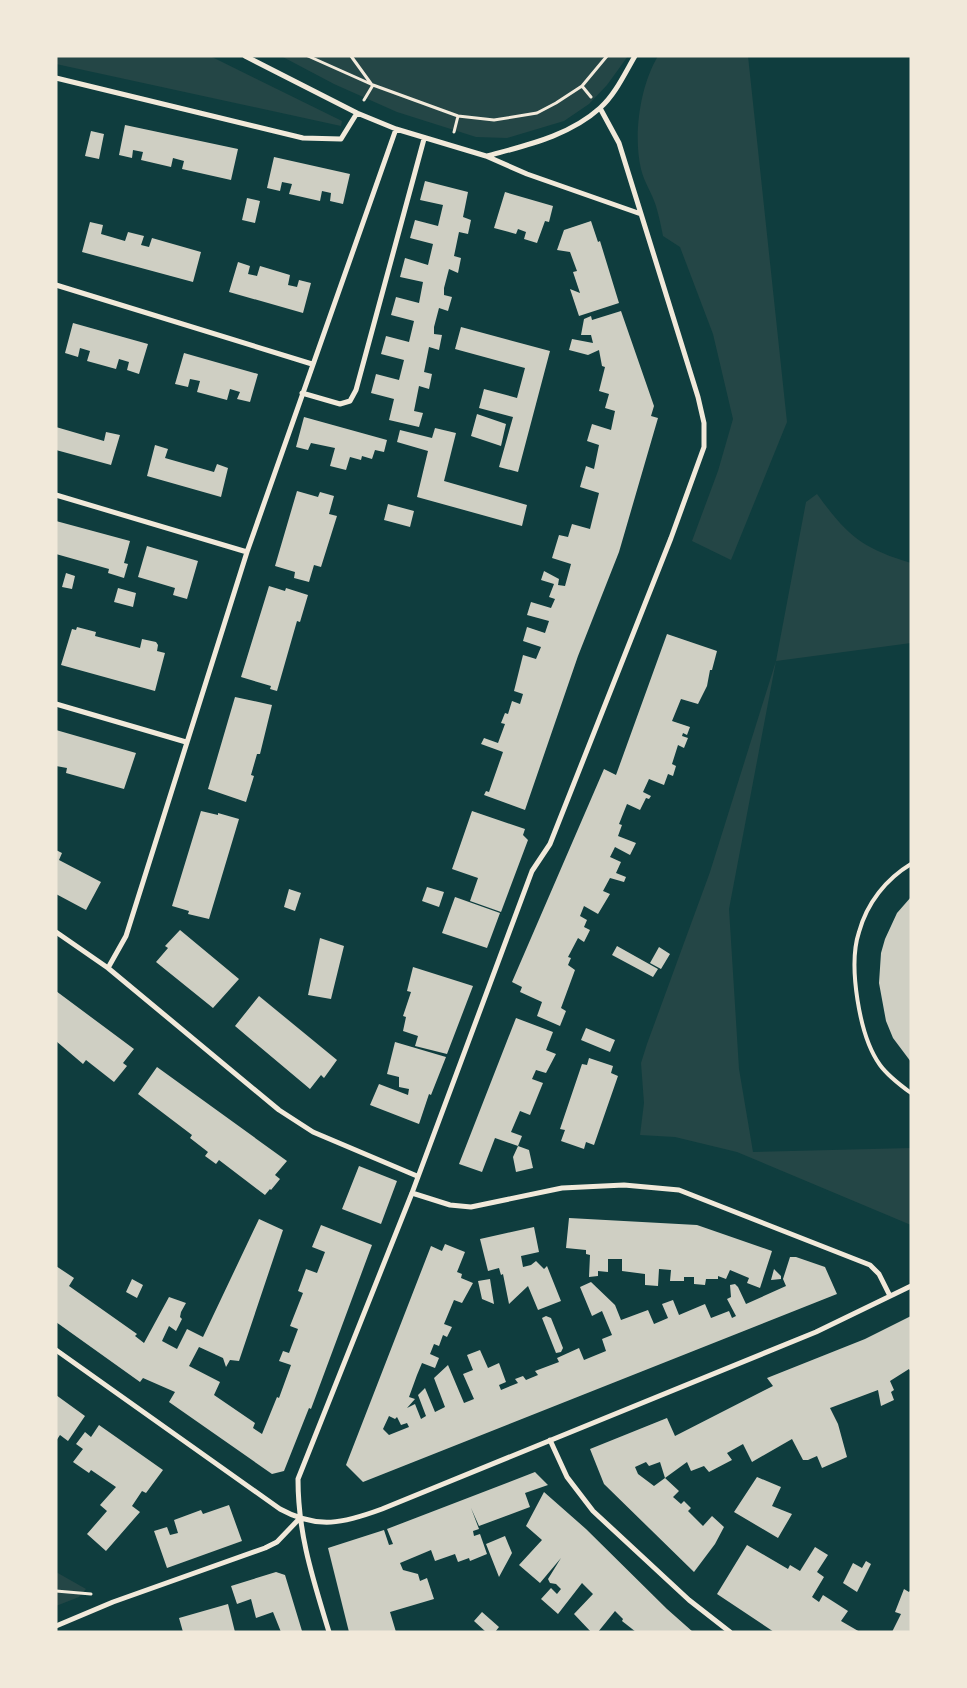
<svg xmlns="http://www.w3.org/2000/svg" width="967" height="1688" viewBox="0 0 967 1688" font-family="'DejaVu Sans',sans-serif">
<rect width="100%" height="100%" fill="#0f3d3e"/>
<!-- green -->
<path fill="#244646" d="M56 56H210L342 121 341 126 56 64Z
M281 56H628L607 85 589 104 564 121 507 138 476 137 397 112 334 84Z
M658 56H748L787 422 731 560 692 541 718 471 733 419 713 334 680 247 663 236C661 226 659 216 656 206 652 193 644 182 641 169 633 135 640 86 658 56Z
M817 494C847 535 861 548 911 563V643L776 661 729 909 739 1069 753 1152 911 1148V1225L737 1152 675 1137 640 1135 644 1103 641 1063 647 1044 710 872 776 661 806 502Z
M56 1572 86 1589 79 1597 56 1606Z"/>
<!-- building -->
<path fill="#cfcfc3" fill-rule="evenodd" d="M125 125 238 149 231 180 182 169 184 161 173 158 171 167 141 160 143 152 133 150 132 158 119 155Z
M91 131 104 134 99 159 85 156Z
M274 157 350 174 343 204 330 201 331 193 322 191 320 201 289 194 292 184 282 182 280 191 267 188Z
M425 181 468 192 463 217 471 220 468 234 459 232 454 256 461 258 458 273 449 269 444 288V295L452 297 448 311 439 308 434 327V334L442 335 439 350 429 347 424 372 432 374 429 389 419 386 414 411 423 413 419 427 389 420 394 399 371 393 376 374 399 380 404 360 381 354 386 336 409 342 414 321 391 315 396 297 419 303 423 282 400 277 405 258 428 265 433 244 410 238 415 220 438 226 443 205 420 200Z
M505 192 553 206 549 222 545 221 537 243 524 239 526 232 518 229 516 234 494 228Z
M247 198 260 201 255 223 242 220Z
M591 221 598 242 600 241 619 303 579 316 570 289 580 293 573 272 577 271 570 252 557 250 564 230Z
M90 222 103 225 101 234 125 241 128 232 144 236 141 245 149 247 152 238 201 252 193 282 82 252Z
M238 262 250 266 248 274 257 276 260 266 290 275 288 285 297 287 299 280 311 283 303 313 229 292Z
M621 311 654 406 651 416 658 418 619 552 578 656 525 810 484 795 486 791 489 792 503 752 481 744 484 738 498 743 505 724 501 723 505 713 508 714 512 701 520 704 523 694 514 691 523 655 536 659 541 647 523 641 527 627 545 633 549 621 527 615 531 602 551 608 555 599 549 597 554 584 541 580 544 571 559 579 558 585 565 586 571 564 552 558 559 535 568 537 572 524 590 529 599 493 580 487 586 466 594 469 599 445 587 441 592 424 611 430 615 411 605 408 609 394 599 391 605 367 602 366 599 350 588 355 569 350 572 339 593 343 591 335H581L584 319 591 316 592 320Z
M73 323 148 344 139 374 127 370 129 362 119 359 116 369 87 361 90 351 80 348 78 357 65 353Z
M461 327 550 351 518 472 499 467 513 417 479 408 484 389 517 398 525 368 455 349Z
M184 353 258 374 250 402 237 399 240 392 230 389 227 400 197 392 200 381 190 379 188 387 175 384Z
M477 414 506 424 501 446 471 436Z
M304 417 387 440 384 452 375 450 372 459 362 456 361 460 350 457 346 470 330 466 335 448 311 443 308 450 296 447Z
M56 427 104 441 106 432 120 435 111 465 56 450Z
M435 428 456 433 444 481 527 505 522 526 417 497 428 451 397 442 400 430 432 438Z
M155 445 168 449 165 458 214 472 217 464 228 468 221 497 147 476Z
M297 491 318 497 320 492 334 496 329 514 337 516 321 567 314 565 309 582 294 578 295 572 275 566Z
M388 504 414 511 410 527 384 520Z
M56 521 130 541 124 563 128 564 124 578 108 573 109 569 56 554Z
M147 546 198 561 187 599 173 595 175 588 138 577Z
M66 573 75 576 72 589 62 587Z
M269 586 285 591 286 588 308 595 300 622 297 621 277 691 270 689 271 686 241 677Z
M118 588 136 593 133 607 114 602Z
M77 627 96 632 95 636 140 648 142 639 156 642 158 645 157 651 165 653 155 691 61 665 72 629 76 630Z
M667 634 717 651 712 670H710L707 686 698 704 681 699 672 721 690 727 687 735 683 733 682 736 688 738 684 748 678 745 672 764 676 766 673 776 668 774 664 785 649 779 643 792 651 796 649 799 646 798 640 810 627 804 619 824 622 825 618 836 636 843 630 855 615 847 610 857 621 862 616 873 626 877 624 882 610 878 603 891 610 894 598 914 584 906 580 916 587 920 584 927 590 930 584 942 578 938 568 957 571 958 568 965 575 970 561 1008 566 1011 560 1026 537 1016 542 1002 520 992 522 987 512 982 604 769 616 775Z
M235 697 272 705 260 754H257L251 775 254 776 246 802 208 789Z
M56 730 136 753 124 789 66 773 67 768 56 766Z
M201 811 218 815V813L239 819 209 919 188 914 189 911 172 906Z
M472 811 525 829 523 835 528 840 501 912 470 901 478 878 452 869Z
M56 850 62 853 59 860 101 882 86 910 56 894Z
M427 887 444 892 439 907 422 901Z
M289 889 301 893 295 911 284 907Z
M455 897 500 913 487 948 442 933Z
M911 897V1062L893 1038 886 1021 879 983 881 953 885 939 897 913Z
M180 930 239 979 213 1008 156 962 168 948 165 946Z
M320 938 344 946 331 999 308 995Z
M617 946 658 969 653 977 612 955Z
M659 947 670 954 661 969 650 963Z
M413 967 473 986 447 1054 415 1046 418 1036 403 1031 406 1017 403 1016 411 992 407 991Z
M56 991 134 1049 123 1063 127 1066 114 1082 86 1060 83 1064 56 1041Z
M259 996 337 1060 324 1078 321 1075 310 1089 235 1026Z
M516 1018 553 1032 546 1050 556 1054 546 1073 536 1070 532 1079 543 1083 530 1115 520 1111 511 1132 522 1136 518 1146 495 1138 482 1172 459 1164Z
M586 1028 615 1040 610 1052 581 1040Z
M395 1042 446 1057 431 1095 429 1094 419 1124 370 1105 379 1084 408 1095 409 1089 399 1087V1077L387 1074Z
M589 1058 613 1066 611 1073 618 1076 594 1145 586 1142 584 1149 561 1141 565 1130 560 1129 582 1064 587 1065Z
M157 1067 287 1161 275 1175 280 1179 271 1190 270 1189 265 1195 219 1160 216 1164 205 1156 208 1152 190 1138 192 1135 138 1094Z
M518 1146 529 1150 533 1168 516 1172 513 1157Z
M359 1166 397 1181 381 1224 342 1209Z
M569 1218 697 1225 772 1251 760 1288 747 1283 749 1278 730 1270 726 1279 718 1276V1279H706L705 1285 694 1284V1277H684V1281H670L671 1270 659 1269 658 1286 645 1285V1274L622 1271V1259H608V1272L598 1271V1276L589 1277 590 1255 586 1254V1250L566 1248Z
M259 1219 283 1230 239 1361 230 1360 226 1367 223 1358 199 1347 189 1366 220 1382 214 1395 255 1423 253 1428 262 1434 277 1397 279 1398 291 1365 279 1361 283 1351 289 1353 298 1329 290 1326 303 1293 298 1291 306 1269 317 1273 325 1252 312 1247 321 1225 372 1245 311 1409 309 1408 284 1471 272 1474 169 1402 175 1392 143 1378 140 1382 56 1322V1266L74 1278 69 1286 137 1334 135 1336 144 1343 169 1297 186 1303 181 1312 180 1317 182 1319 176 1331 169 1326 162 1341 177 1349 187 1329 203 1337Z
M534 1227 539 1252 521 1256 523 1267 531 1265 536 1261 544 1269 547 1266 561 1301 538 1310 528 1286 509 1304 503 1274 501 1275 499 1268 488 1271 480 1239Z
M445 1244 465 1252 457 1272 462 1274 461 1278 473 1283 462 1303 454 1300 444 1324 452 1327 447 1337 443 1335 439 1346 434 1344 430 1354 439 1358 435 1368 422 1363 417 1375 409 1397 415 1399 407 1408 415 1404 421 1419 426 1416 418 1395 425 1388 435 1412 445 1407 434 1378 448 1365 464 1403 474 1399 463 1374 473 1370 467 1355 480 1350 488 1368 499 1363 506 1382 499 1385 501 1390 518 1383 515 1379 523 1376 526 1380 538 1375 535 1371 559 1362 557 1358 579 1348 584 1360 606 1351 602 1339 612 1335 602 1311 592 1316 580 1287 591 1282 615 1305 621 1320 648 1310 654 1324 668 1318 662 1304 673 1300 679 1315 705 1304 711 1318 729 1311 732 1318 736 1316 727 1299 731 1297 730 1285 735 1284 738 1287 746 1304 786 1286 783 1279 790 1257H796L825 1267 837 1294 363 1482 346 1465 431 1246 442 1251ZM389 1416 395 1419 397 1417 401 1425 407 1423 409 1427 389 1435 383 1429Z
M774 1269 781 1276V1279L771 1280Z
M132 1279 143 1285 137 1298 126 1292Z
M490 1279 494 1304 482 1299 478 1281Z
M546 1316 551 1318 563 1348 561 1352 556 1353 542 1318Z
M911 1316V1372L909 1369 890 1381 894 1390 891 1392 894 1400 881 1406 878 1390 830 1408 838 1424 847 1457 822 1468 817 1456 808 1460H803L792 1439 752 1462 743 1444 727 1453 732 1460 709 1472 704 1466 691 1471 687 1462 665 1478 660 1462 649 1466 646 1462 635 1467 638 1474 654 1486 665 1478 679 1491 673 1497 681 1504 684 1501 691 1508 688 1511 703 1526 712 1516 724 1527 715 1544 694 1572 604 1484 590 1449 667 1418 675 1436 773 1386 767 1378 865 1339Z
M56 1395 85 1416 68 1441 60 1435 56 1441Z
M99 1425 163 1470 146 1493 142 1491 132 1506 140 1512 106 1551 87 1534 107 1511 100 1505 116 1487 91 1470 89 1473 73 1462 83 1449 76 1444 85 1432 91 1437Z
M535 1472 548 1485 525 1493 530 1507 479 1526 471 1508 479 1529 473 1531 474 1536 480 1534 487 1554 470 1561 469 1558 458 1562 455 1554 435 1561 431 1550 400 1563 403 1570 418 1574 420 1581 427 1578 434 1599 390 1612 396 1632H349L328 1548 384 1530 389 1545 393 1544 387 1529Z
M757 1477 781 1487 772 1506 792 1514 778 1538 734 1512Z
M544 1492 586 1529 667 1609 693 1632H636L622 1621 623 1619 615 1611 598 1632H591L574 1614 593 1594 582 1583 558 1614 541 1599 551 1588 557 1594 561 1589 556 1584 550 1583 548 1579 561 1558 540 1583 519 1565 542 1540 526 1526Z
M229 1505 242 1541 167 1568 154 1531 167 1527 170 1535 178 1533 174 1520 201 1510 203 1514Z
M505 1536 512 1553 499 1577 486 1544Z
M747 1545 788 1569 790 1565 800 1571 815 1547 828 1555 817 1572 824 1577 812 1597 819 1602 823 1595 848 1611 841 1621 860 1632H774L717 1594Z
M866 1561 871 1564 857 1592 843 1583 853 1563 862 1568Z
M276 1572 285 1575 302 1631 281 1632 273 1612 256 1618 251 1599 237 1604 231 1586Z
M904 1589 909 1592 911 1589V1632H892L901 1614 895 1612Z
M228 1604 235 1632H183L179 1618Z
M482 1612 499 1627 495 1632H486L474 1621Z"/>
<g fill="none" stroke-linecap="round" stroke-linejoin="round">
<!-- path -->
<path stroke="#f1e9da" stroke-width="3" d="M308 56 373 85 458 116 494 120 537 113 556 103 582 86 607 56
M351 56 372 85
M582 86 591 97
M364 100 373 85
M454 132 458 116
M56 1591 91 1594"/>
<!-- service -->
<path stroke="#f1e9da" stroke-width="4" d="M911 864C886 879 867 903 859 932 848 965 859 1036 880 1065 888 1076 900 1085 911 1093"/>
<!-- minor -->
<path stroke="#f1e9da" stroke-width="5" d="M245 56 357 113 396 129 486 156 527 174 641 214
M56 78 303 138 341 139 357 113
M487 156C527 145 569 136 600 108 615 95 625 73 635 56
M56 285 312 364
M302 393 340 404 350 401 356 390 424 139
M56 495 247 552
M56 704 186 742
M56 932 108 968 279 1110 313 1132 417 1176
M108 968 126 936 247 552 396 129
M412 1193 450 1205 471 1207 562 1188 624 1185 679 1190 870 1265 879 1274 890 1296
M56 1350 280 1509C318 1530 344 1523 382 1509L816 1332 911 1286
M550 1440 567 1477 593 1511 689 1600 730 1632
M56 1626 113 1602 265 1548 277 1542 299 1519
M329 1632C313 1579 298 1535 298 1479L412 1193 532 871 550 844 671 538 704 447V423L698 397 619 143 600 108"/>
</g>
<!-- border -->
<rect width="967" height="1688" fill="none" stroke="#f1e9da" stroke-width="115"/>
</svg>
